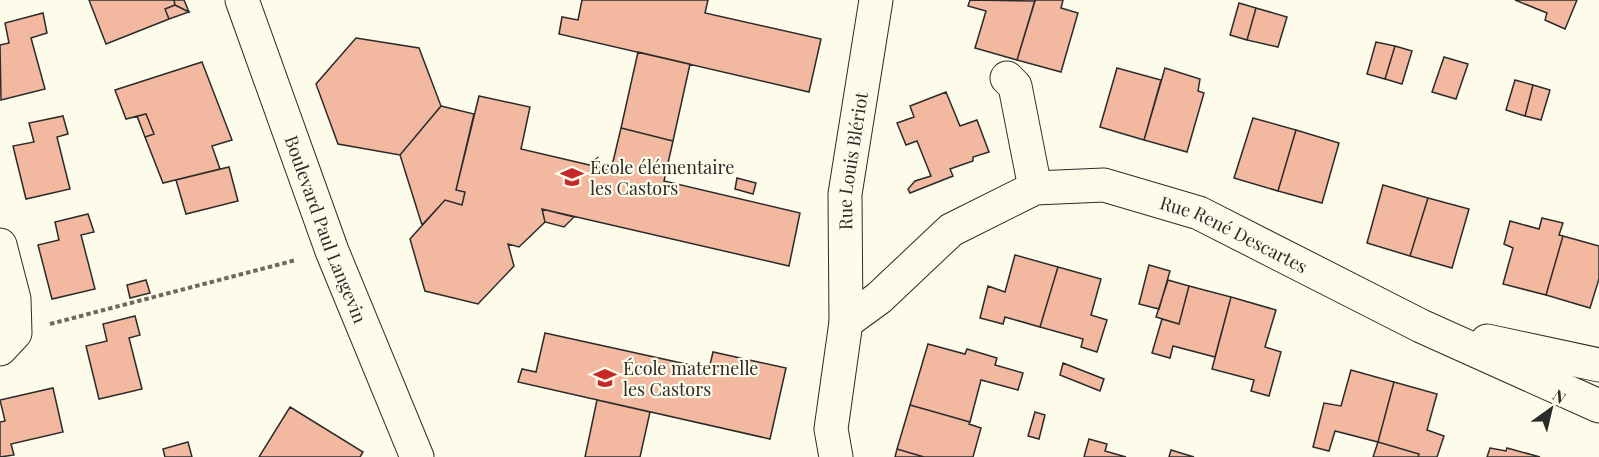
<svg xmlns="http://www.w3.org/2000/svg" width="1599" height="457" viewBox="0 0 1599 457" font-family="'Playfair Display',serif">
<rect width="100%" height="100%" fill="#fdfbea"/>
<!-- building -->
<path fill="#f2b8a0" stroke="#2b2b2b" stroke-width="1.5" d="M89 0H174L175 5 165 9 169 19 106 44Z
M174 0H184L189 12 175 5Z
M582 0H708L705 13 821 39 809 92 559 34 562 17 578 20Z
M970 0 1035 1 1017 60 975 48 986 11 968 6Z
M1035 0H1063L1061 8 1078 13 1061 72 1017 60Z
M1515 0H1577L1565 29 1545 20 1547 13Z
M1239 3 1256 8 1247 40 1230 35Z
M175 5 189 12 169 19 165 9Z
M1256 8 1287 17 1278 47 1247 40Z
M43 13 47 33 31 38 45 89 1 100 0 45 9 43 5 23Z
M356 38 419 48 441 106 400 155 338 144 316 84Z
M1376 42 1395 46 1385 79 1367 74Z
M1395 46 1412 51 1402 84 1385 79Z
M638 52 690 64 673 141 621 128Z
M1444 57 1468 64 1456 99 1432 92Z
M202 62 232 140 212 146 220 169 163 183 145 137 154 134 146 114 126 119 115 90Z
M1117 68 1161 80 1144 140 1100 127Z
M1165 68 1200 79 1198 91 1204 93 1187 152 1144 140Z
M1515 80 1533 85 1525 116 1506 110Z
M1533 85 1550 90 1541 120 1525 116Z
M946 92 960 126 977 120 989 152 973 157V161L950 169 953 176 910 193 908 189 915 181 931 176 917 141 906 145 897 123 914 117 910 106Z
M479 96 530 107 521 149 611 170 621 128 673 141 664 181 800 213 789 266 542 209 545 222 519 247 508 244 514 266 478 304 425 291 410 239 445 200 462 205 465 192 456 190Z
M441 106 474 114 456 190 465 192 462 205 445 200 422 225 400 155Z
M146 114 154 134 145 137 137 116Z
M63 116 68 134 57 137 70 189 26 199 13 146 34 142 29 123Z
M1253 118 1296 130 1278 191 1234 178Z
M1296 130 1339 143 1322 203 1278 191Z
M229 167 238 201 186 214 176 180Z
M737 178 756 183 753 194 735 189Z
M1383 185 1428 198 1410 256 1367 243Z
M1428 198 1469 209 1452 268 1410 256Z
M542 209 574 217 564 227 545 222Z
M88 214 94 232 81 235 95 289 52 299 38 245 59 240 55 222Z
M1542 218 1563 223 1559 235 1563 236 1546 295 1503 284 1513 248 1504 244 1510 221 1539 229Z
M1563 236 1599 246V279L1590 308 1546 295Z
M1015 255 1058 267 1040 327 1005 317 1003 324 980 318 988 286 1005 292Z
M1149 265 1170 271 1159 309 1139 304Z
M1058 267 1101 279 1091 315 1107 320 1097 352 1081 347 1083 339 1040 327Z
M146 280 150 293 130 298 127 285Z
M1168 280 1189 286 1179 324 1156 317Z
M1189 286 1231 297 1215 357 1173 346 1170 358 1152 353 1162 319 1179 324Z
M1231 297 1276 310 1265 347 1281 352 1269 396 1251 391 1254 380 1212 369Z
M135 316 140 335 129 338 142 389 99 399 86 346 107 341 103 324Z
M545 333 709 369 713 352 786 368 770 439 518 382 522 369 536 372Z
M928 344 965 354 967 349 997 358 995 365 1023 373 1018 390 981 380 970 422 910 405Z
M1063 363 1104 379 1100 391 1060 375Z
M1351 370 1394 382 1378 442 1335 431 1329 451 1313 447 1324 403 1341 406Z
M1394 382 1437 394 1427 430 1444 436 1437 457H1418L1419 454 1378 442Z
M53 388 63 432 11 444 14 455 0 457V422L5 421 0 400Z
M597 400 650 412 640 457H585Z
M910 405 970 422 969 424 981 428 973 457H924L897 449Z
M290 407 363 452 360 457H259Z
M1035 412 1045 415 1039 439 1028 436Z
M1089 439 1107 444 1105 451 1126 457H1084Z
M188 442 192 457H165L163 449Z
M1378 442 1419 454 1418 457H1373Z
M1490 448 1506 451 1507 448 1540 457H1487Z
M897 449 924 457H895Z
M1171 450 1194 457H1169Z"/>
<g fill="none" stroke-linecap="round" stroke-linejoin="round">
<!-- minor casing -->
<g stroke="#2b2b2b" stroke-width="35">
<g id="minor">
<path id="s1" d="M242 0 332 251 417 457"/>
<path d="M1007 78 1015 86 1035 188"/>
<path d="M0 245 14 299 15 333 0 349"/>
<path id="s2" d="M846 322 879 298 951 230 1035 188 1104 185 1199 213 1421 326 1599 406"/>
<path d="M1487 341 1599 365"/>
<path id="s3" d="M836 457 831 429 846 322 845 194 876 0"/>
</g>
</g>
<!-- path -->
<path stroke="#6a6964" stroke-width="4" stroke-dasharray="4.5 3" stroke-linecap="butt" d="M50 324 296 260"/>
<!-- minor -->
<use href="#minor" stroke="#fdfbea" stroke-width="33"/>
</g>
<!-- icons -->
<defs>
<g id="school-bare" transform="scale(1.8)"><path d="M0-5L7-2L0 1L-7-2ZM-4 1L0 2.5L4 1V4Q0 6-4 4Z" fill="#c62828" stroke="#fdfbea" stroke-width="2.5" paint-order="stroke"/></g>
</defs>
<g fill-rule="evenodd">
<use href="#school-bare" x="572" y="177"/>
<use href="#school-bare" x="605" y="378"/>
</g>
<g text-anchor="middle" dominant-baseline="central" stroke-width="4.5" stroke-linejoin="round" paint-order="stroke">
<!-- street labels -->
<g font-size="18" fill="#2b2b2b" stroke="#fdfbea">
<text stroke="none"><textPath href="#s3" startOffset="298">Rue Louis Blériot</textPath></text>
<text stroke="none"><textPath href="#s1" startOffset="244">Boulevard Paul Langevin</textPath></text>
<text stroke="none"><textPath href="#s2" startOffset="442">Rue René Descartes</textPath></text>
</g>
<!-- poi labels -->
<g font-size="18" fill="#2b2b2b" stroke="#fdfbea" text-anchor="start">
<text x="590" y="167">École élémentaire<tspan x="590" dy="21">les Castors</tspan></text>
<text x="623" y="368">École maternelle<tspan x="623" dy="21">les Castors</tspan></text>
</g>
</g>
<!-- north arrow -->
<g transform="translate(1551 409) rotate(34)" stroke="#fdfbea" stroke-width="4.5" paint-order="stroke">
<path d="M0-4.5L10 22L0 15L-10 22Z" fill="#2b2b2b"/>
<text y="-9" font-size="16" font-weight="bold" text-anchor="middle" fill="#2b2b2b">N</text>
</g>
</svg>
